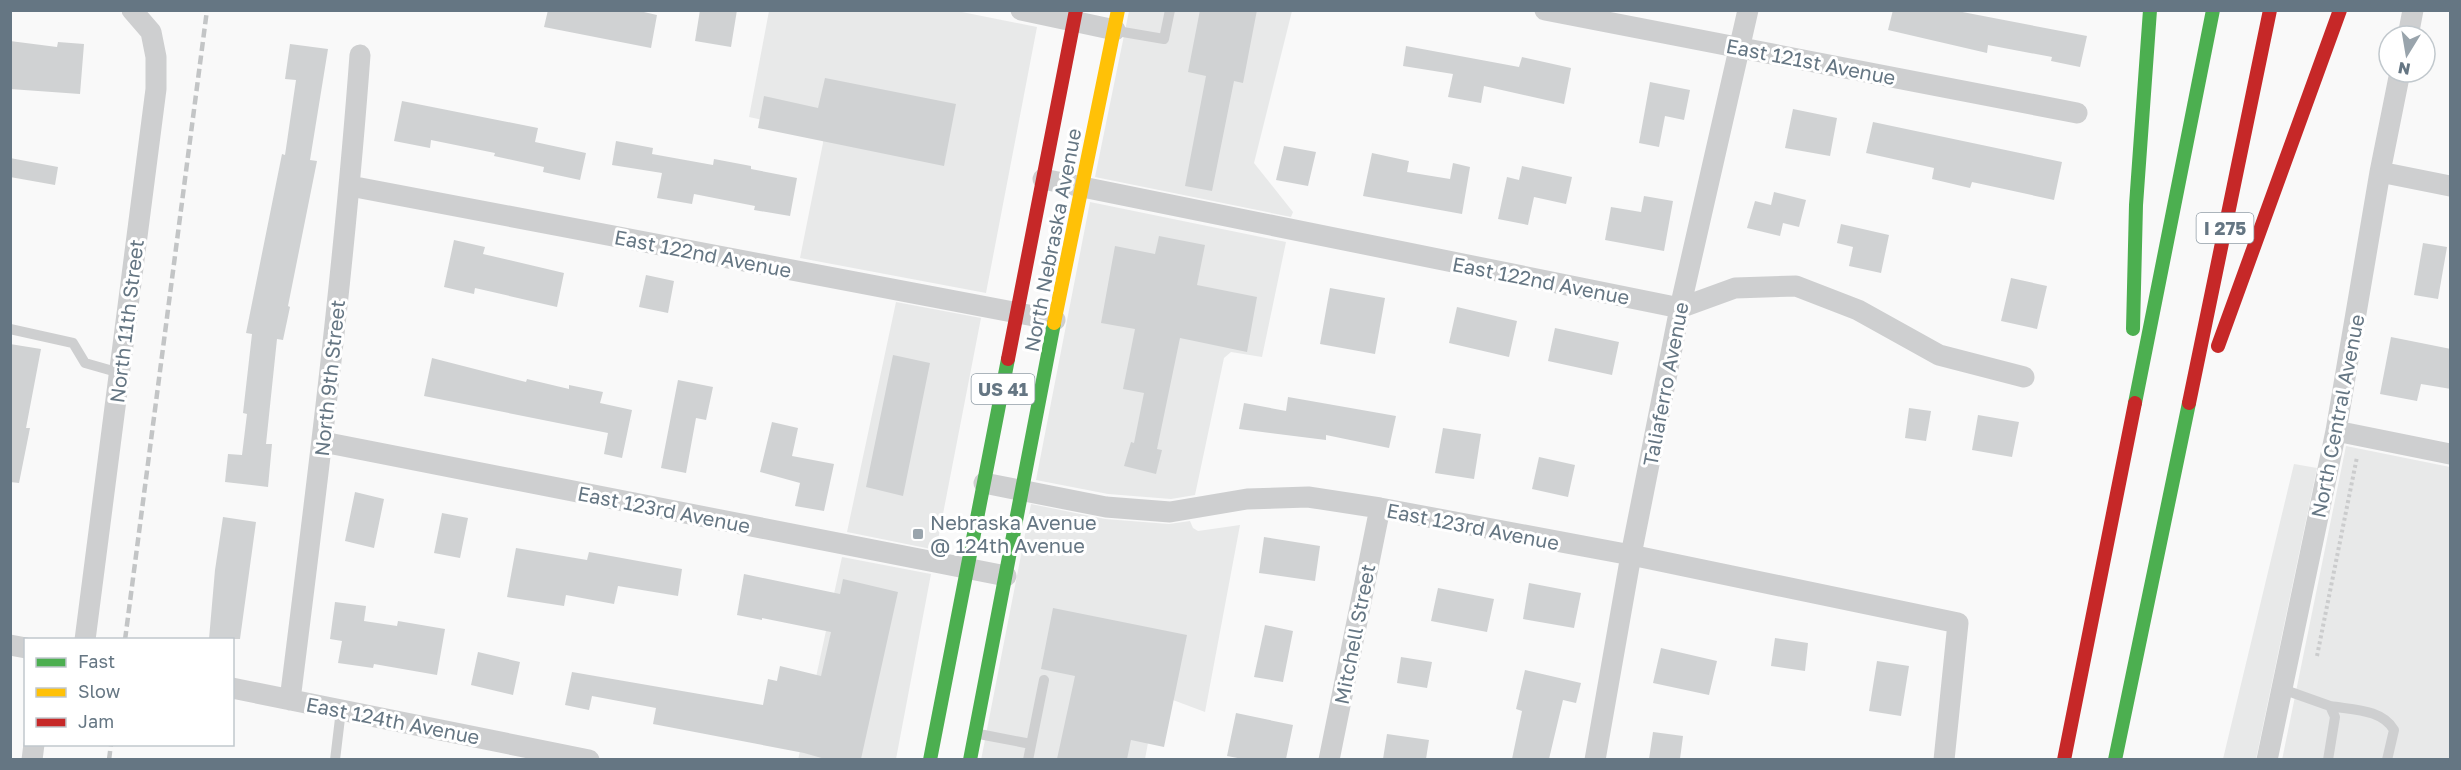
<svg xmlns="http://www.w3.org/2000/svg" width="2461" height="770" viewBox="0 0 2461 770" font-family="'Golos Text',sans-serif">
<rect width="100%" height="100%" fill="#f9f9f9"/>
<!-- built -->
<path fill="#e8e9e9" d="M769 11H957L1037 27 986 293 800 258 823 143V137L816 131 749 117Z
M1129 11H1292L1254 163 1293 212 1291 217 1095 177Z
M1090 202 1286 242 1262 357 1231 352 1224 358 1195 495 1171 499 1108 494 1036 480Z
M896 302 981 318 936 550 847 532Z
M2346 446 2450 467V759L2282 760Z
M2294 464 2317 468 2256 759H2223Z
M1031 504 1105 519 1169 524 1190 521 1193 528 1198 531 1240 525 1205 712 1157 694 1145 759 981 760Z
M842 557 931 574 896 759 798 760Z"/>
<!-- building -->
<path fill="#d0d2d3" d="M548 10H635L657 15 651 48 544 27Z
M700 10H737L731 47 695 41Z
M1200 10H1257L1243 83 1234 81 1212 191 1185 186 1206 76 1188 72Z
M1893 10H1952L2087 36 2080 67 2051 61 2052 57 1988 45 1987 53 1888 30Z
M10 41 57 47 58 42 84 44 80 94 10 89Z
M290 44 328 49 310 160 317 161 288 306 290 307 283 340 277 339 266 444H272L268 487 225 482 228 454 242 455 247 414 243 413 252 334 246 333 282 154 285 155 296 80 285 79Z
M1406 46 1519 67 1522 57 1571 68 1564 104 1484 86 1481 103 1448 97 1453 74 1403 66Z
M825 78 956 104 944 166 758 128 764 96 818 108Z
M1650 82 1690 90 1684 120 1665 116 1659 147 1639 143Z
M402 101 538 128 535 142 586 153 580 180 543 172 544 167 494 156 495 153 431 140 430 148 394 141Z
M1793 109 1837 118 1830 156 1785 148Z
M1873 122 2062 162 2054 200 1972 182 1970 188 1932 179 1934 168 1866 153Z
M616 141 653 148 652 154 713 165 714 159 751 166V169L797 178 790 216 754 210 755 206 694 194 692 204 657 198 662 173 612 165Z
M1284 146 1316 152 1308 186 1276 180Z
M1372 153 1409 161 1407 172 1450 179 1453 163 1470 167 1462 214 1363 196Z
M10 158 58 167 55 185 10 177Z
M1522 166 1572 177 1566 204 1534 197 1528 225 1498 219 1507 177 1519 180Z
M1774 192 1806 200 1799 227 1783 223 1780 236 1747 228 1755 201 1771 205Z
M1644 196 1673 201 1664 251 1605 240 1611 207 1641 212Z
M1841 224 1889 235 1881 273 1849 266 1853 247 1837 243Z
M1159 236 1205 245 1197 285 1257 297 1247 352 1180 338 1157 449 1162 450 1156 474 1124 466 1131 442 1134 443 1144 393 1123 389 1135 329 1101 323 1115 246 1155 254Z
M454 240 485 247 483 254 564 273 557 307 475 288 474 294 444 287Z
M2423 243 2447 247 2438 299 2414 295Z
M646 275 674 281 668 313 639 307Z
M2011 278 2047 286 2037 329 2001 321Z
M1330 288 1385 298 1375 354 1320 344Z
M1457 307 1517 321 1509 357 1449 343Z
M1555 328 1619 342 1612 375 1548 361Z
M2391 337 2451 349V389L2421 384 2417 401 2380 394Z
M10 344 41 349 26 428H30L19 483 10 482Z
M893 355 930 363 903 496 866 487Z
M432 358 526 382 527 379 569 389V385L603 392 600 403 632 410 622 458 604 454 608 433 424 396Z
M678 380 713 387 706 420 696 418 686 473 661 468Z
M1288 397 1396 416 1389 448 1326 435V440L1239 429 1244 403 1286 411Z
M1909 408 1931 411 1926 441 1905 438Z
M1978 415 2019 422 2012 457 1972 450Z
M772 422 798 428 792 456 834 464 824 511 795 506 800 483 760 472Z
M1443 428 1481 434 1474 479 1435 473Z
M1539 457 1575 465 1568 497 1532 489Z
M355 492 384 499 374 548 345 541Z
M442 513 468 518 460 558 434 553Z
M223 517 256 522 240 639H209L215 570Z
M1264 537 1320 546 1315 581 1259 573Z
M516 548 587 560 589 552 682 569 678 596 618 586 614 604 566 595 564 606 507 597Z
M744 574 840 594 843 579 898 592 861 759H825L804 753 653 724 656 708 592 696 589 710 565 705 572 672 763 705 768 679 777 681 780 666 821 676 831 632 762 618V620L737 615Z
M1529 583 1581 593 1574 628 1523 619Z
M1438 588 1494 599 1487 632 1431 621Z
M335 602 366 606 364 621 397 626 398 621 445 629 437 675 374 664 373 668 338 663 342 641 330 639Z
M1053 608 1187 635 1164 747 1131 740 1127 759H1057L1075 676 1041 669Z
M1265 625 1293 631 1283 682 1254 677Z
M1775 638 1808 643 1805 671 1771 666Z
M1661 648 1717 661 1709 695 1653 683Z
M478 652 520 662 513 695 471 685Z
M1401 657 1432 662 1427 688 1397 683Z
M1877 661 1909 666 1901 716 1869 711Z
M1525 670 1581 683 1576 703 1563 700 1549 759H1512L1522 711 1516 709Z
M1236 713 1293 725 1286 759H1243L1227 756Z
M1653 732 1683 736 1680 759H1649Z
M1387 734 1429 740 1426 759H1383Z"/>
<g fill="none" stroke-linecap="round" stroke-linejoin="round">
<!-- path -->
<path stroke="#cbcccd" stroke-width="4" stroke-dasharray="3 3" stroke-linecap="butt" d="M2317 656 2357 457"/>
<!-- lane -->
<path stroke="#cecfd0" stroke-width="10" d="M1117 31 1164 39 1170 10
M10 329 73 343 85 363 120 373
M2282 689 2330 706 2335 717 2328 760
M2330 706C2353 710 2382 709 2394 730L2387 760
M979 734 1031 744
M335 760 341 710
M1028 760 1044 680"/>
<!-- street -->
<path stroke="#cecfd0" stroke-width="21" d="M1021 10 1115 30
M1545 10 2077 113
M2408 36 2413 10
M2380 172 2450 186
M1043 179 1680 308 1735 288 1796 286 1858 310 1939 355 2024 377
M350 186 1055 320
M2336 431 2450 454
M323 442 1006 576
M984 483 1106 507 1170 512 1247 499 1308 497 1380 508 1631 555 1958 623 1944 760
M85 640 156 89V57L151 32 132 10
M10 645 26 648
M232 688 589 760
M290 700C317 485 344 271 360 55
M32 760 34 744
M1329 760 1380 508
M1595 760 1631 555 1680 308 1748 10
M2267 760 2336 431 2380 172 2400 72"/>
<!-- fast -->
<path stroke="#4caf50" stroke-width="14" d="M2133 329 2136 205 2150 10
M2135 403 2213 10
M930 760 1008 359
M970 760 1054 323
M2115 760 2189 403"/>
<!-- slow -->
<path stroke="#ffc107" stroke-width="14" d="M1054 323 1118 10"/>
<!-- jam -->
<path stroke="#c62828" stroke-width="14" d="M2218 346 2340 10
M1008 359 1076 10
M2189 403 2270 10
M2064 760 2135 403"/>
<!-- rail -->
<path stroke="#c3c5c6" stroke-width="4.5" stroke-dasharray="9 4.5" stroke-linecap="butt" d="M125 640 207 10
M109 760 111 744"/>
</g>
<!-- markers -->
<rect fill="#99a4ac" stroke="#fff" stroke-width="2" x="912" y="528" width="12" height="12" rx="3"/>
<g text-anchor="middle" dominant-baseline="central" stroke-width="6" stroke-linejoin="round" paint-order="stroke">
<!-- shield labels -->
<g fill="#fff" stroke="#939fa8" stroke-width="1.5">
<rect x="2196.5" y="213" width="57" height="30" rx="4.5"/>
<rect x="971.5" y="374" width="63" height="30" rx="4.5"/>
</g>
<g font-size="18" font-weight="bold" fill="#657683">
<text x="2225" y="228">I 275</text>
<text x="1003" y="389">US 41</text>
</g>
<!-- street labels -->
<g font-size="20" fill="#657683" stroke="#fff">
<text transform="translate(1811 61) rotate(11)">East 121st Avenue</text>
<text transform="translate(1052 240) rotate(-79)">North Nebraska Avenue</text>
<text transform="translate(703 253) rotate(11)">East 122nd Avenue</text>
<text transform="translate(1541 280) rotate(11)">East 122nd Avenue</text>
<text transform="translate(126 321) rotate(-83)">North 11th Street</text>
<text transform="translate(329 378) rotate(-84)">North 9th Street</text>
<text transform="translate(1665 384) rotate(-79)">Taliaferro Avenue</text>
<text transform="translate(2337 416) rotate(-79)">North Central Avenue</text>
<text transform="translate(664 509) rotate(11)">East 123rd Avenue</text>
<text transform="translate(1473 526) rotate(11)">East 123rd Avenue</text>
<text transform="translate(1354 634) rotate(-79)">Mitchell Street</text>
<text transform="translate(393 720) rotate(11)">East 124th Avenue</text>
</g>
<!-- poi labels -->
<g font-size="20" fill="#657683" stroke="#fff" text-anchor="start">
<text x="930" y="522">Nebraska Avenue<tspan x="930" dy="23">@ 124th Avenue</tspan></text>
</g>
</g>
<!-- border -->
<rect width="2461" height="770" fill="none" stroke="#657683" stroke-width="24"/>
<!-- legend -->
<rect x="24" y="638" width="210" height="108" fill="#ffffff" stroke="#c1c8cd" stroke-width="1.5"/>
<rect x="36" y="658" width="30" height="9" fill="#4caf50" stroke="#c1c8cd" stroke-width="1.5"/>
<text x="78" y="668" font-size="18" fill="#657683">Fast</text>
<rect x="36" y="688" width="30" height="9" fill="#ffc107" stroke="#c1c8cd" stroke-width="1.5"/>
<text x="78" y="698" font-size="18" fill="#657683">Slow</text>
<rect x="36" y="718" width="30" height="9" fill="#c62828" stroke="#c1c8cd" stroke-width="1.5"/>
<text x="78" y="728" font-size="18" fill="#657683">Jam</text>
<!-- north arrow -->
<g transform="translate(2407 54) rotate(191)"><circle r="28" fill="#ffffff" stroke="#c1c8cd" stroke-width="1.5"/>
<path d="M0-4.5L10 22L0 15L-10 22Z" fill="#99a4ac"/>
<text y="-9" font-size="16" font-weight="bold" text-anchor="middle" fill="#657683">N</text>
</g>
</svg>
